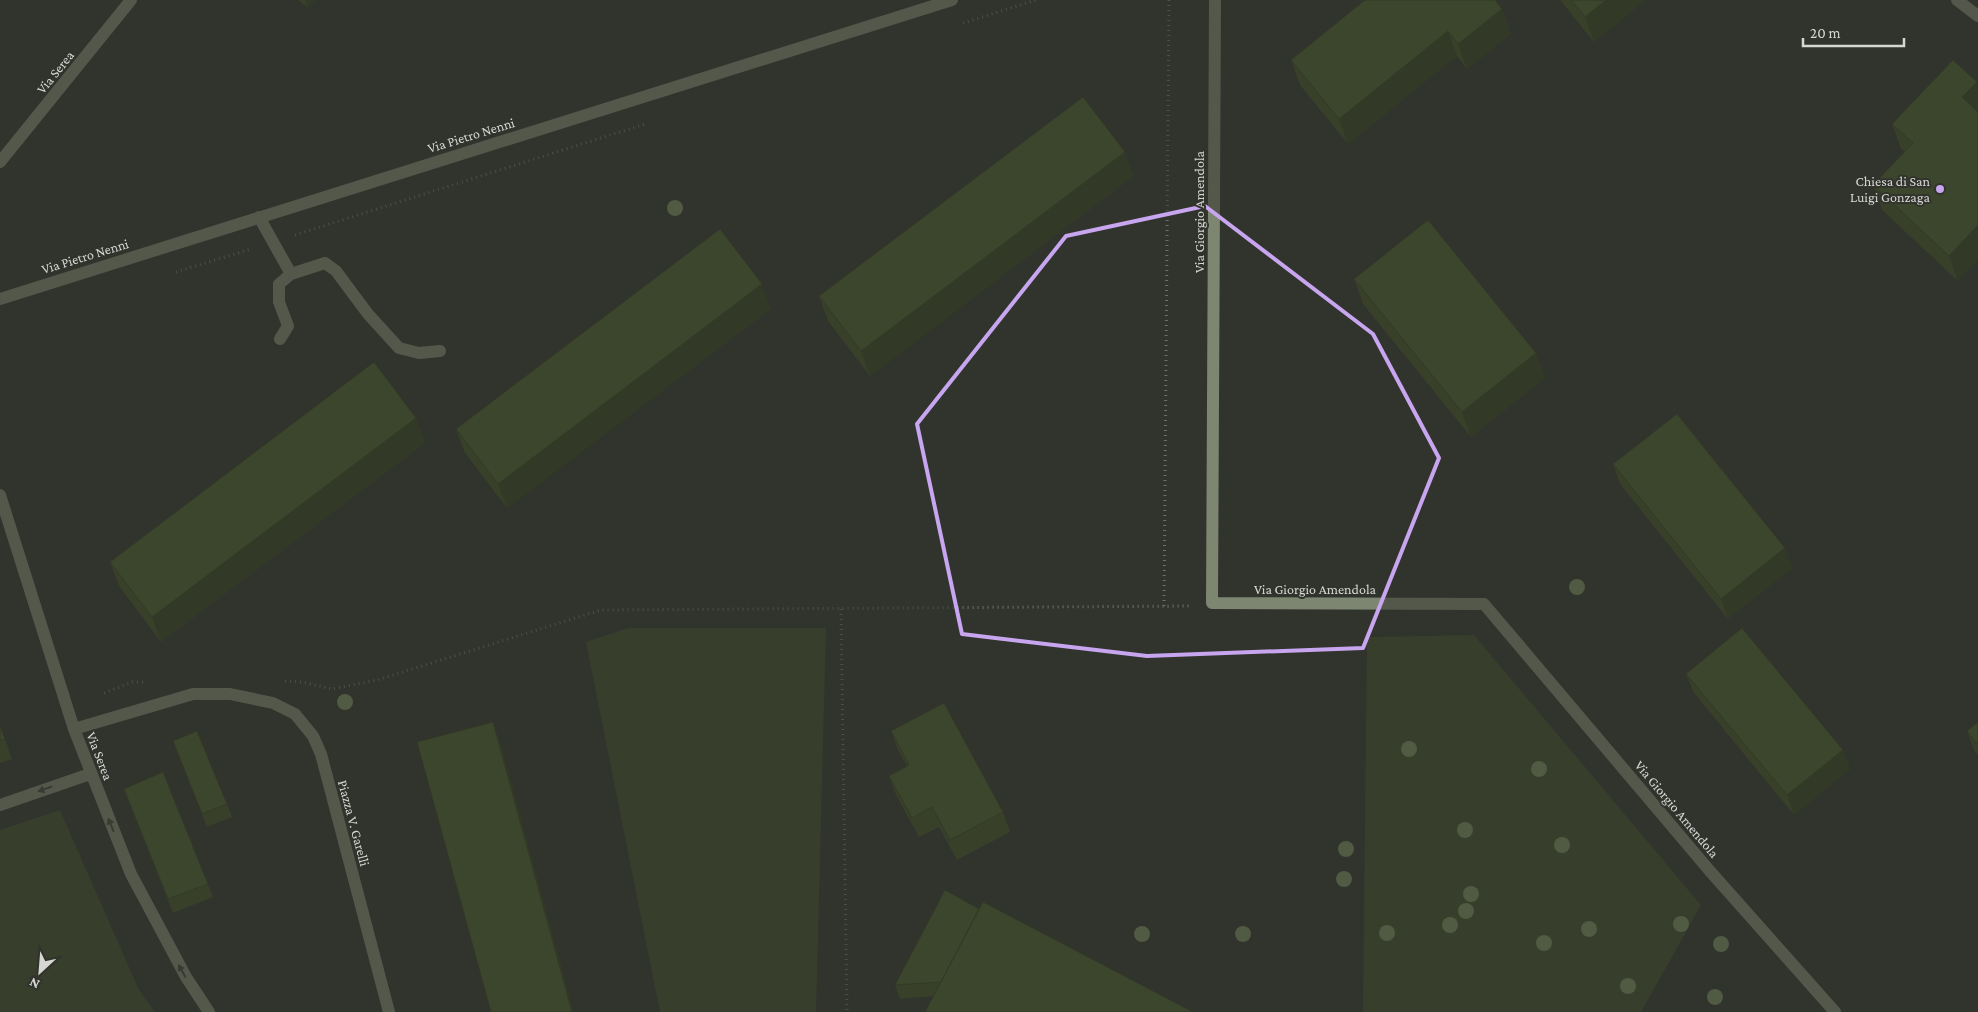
<svg xmlns="http://www.w3.org/2000/svg" width="1978" height="1012" viewBox="0 0 1978 1012" font-family="'Crimson Pro',serif">
<rect width="100%" height="100%" fill="#31332d"/>
<!-- green -->
<path fill="#3f4c29" d="M628 628H826L816 1012H660L586 642Z
M1474 635 1701 905 1641 1012H1363L1367 637Z
M60 810 139 990 155 1012H0V830Z"/>
<g fill="none" stroke-linecap="round" stroke-linejoin="round">
<!-- path -->
<path stroke="#6e6f6a" stroke-width="3" stroke-dasharray="1 4" stroke-linecap="butt" d="M963 23 1036 0
M295 235 645 124
M176 272 251 249
M1164 606 1169 0
M841 609 847 1012
M285 681 302 682 332 689 377 680 601 610 1189 606
M104 693 132 682H144"/>
<!-- minor -->
<path stroke="#7d8670" stroke-width="12" d="M1215 0 1212 603 1484 604 1709 870 1835 1012
M1957 0 1978 16
M0 162 131 0
M259 217 291 274 325 263 336 271 368 314 399 348 419 353 440 351
M0 299 952 0
M280 339 288 326 279 302V284L291 274
M0 495 74 729 131 874 186 977 209 1012
M74 729 193 694H230L273 703 295 714 313 736 321 754 389 1012
M0 805 90 774"/>
</g>
<!-- trees -->
<g fill="#78895c">
<circle cx="675" cy="208" r="8"/>
<circle cx="1577" cy="587" r="8"/>
<circle cx="345" cy="702" r="8"/>
<circle cx="1409" cy="749" r="8"/>
<circle cx="1539" cy="769" r="8"/>
<circle cx="1465" cy="830" r="8"/>
<circle cx="1562" cy="845" r="8"/>
<circle cx="1346" cy="849" r="8"/>
<circle cx="1344" cy="879" r="8"/>
<circle cx="1471" cy="894" r="8"/>
<circle cx="1466" cy="911" r="8"/>
<circle cx="1681" cy="924" r="8"/>
<circle cx="1450" cy="925" r="8"/>
<circle cx="1589" cy="929" r="8"/>
<circle cx="1387" cy="933" r="8"/>
<circle cx="1142" cy="934" r="8"/>
<circle cx="1243" cy="934" r="8"/>
<circle cx="1544" cy="943" r="8"/>
<circle cx="1721" cy="944" r="8"/>
<circle cx="1628" cy="986" r="8"/>
<circle cx="1715" cy="997" r="8"/>
</g>
<!-- wall -->
<path fill="#405025" d="M298 0H315L308 8Z
M1560 0H1646L1594 42Z
M1502 9 1511 34 1467 69 1457 56 1348 144 1300 85 1291 60Z
M1953 60 1958 281 1882 210 1873 185 1905 152 1901 149 1892 124Z
M1134 176 870 376 828 321 819 296Z
M1354 279 1536 353 1545 378 1471 437 1363 304Z
M771 309 507 508 465 453 456 429Z
M416 418 425 443 161 642 119 586 110 562Z
M1613 464 1792 568 1728 619 1620 484Z
M1686 674 1843 750 1850 769 1794 815 1694 693Z
M1978 722V755L1974 750 1967 731Z
M0 725 12 759 0 763Z
M891 731 1003 812 1010 832 957 860 939 827 919 837 896 795 889 776 907 766 898 750Z
M173 741 227 804 232 817 207 827Z
M124 789 208 884 213 897 173 913Z
M979 909 934 996 900 999 895 985Z"/>
<!-- shaded-wall -->
<path fill="#34411e" d="M305 0H315L308 8Z
M1606 0H1646L1594 42 1585 17Z
M1502 9 1511 34 1467 69 1458 44Z
M1448 31 1457 56 1348 144 1339 119Z
M1977 82 1978 84V115L1962 97Z
M1125 152 1134 176 870 376 861 351Z
M1978 225V260L1958 281 1949 256Z
M762 284 771 309 507 508 498 484Z
M1536 353 1545 378 1471 437 1462 412Z
M416 418 425 443 161 642 152 617Z
M1785 548 1792 568 1728 619 1721 599Z
M493 722 502 747 574 1012H572Z
M1843 750 1850 769 1794 815 1787 795Z"/>
<!-- building -->
<path fill="#4b5d2b" stroke="#34411e" d="M1365 0H1495L1502 9 1458 44 1448 31 1339 119 1291 60Z
M1571 0H1606L1585 17Z
M1953 60 1977 82 1962 97 1978 112V225L1949 256 1873 185 1913 143 1892 124Z
M1083 97 1125 152 861 351 819 296Z
M1428 220 1536 353 1462 412 1354 279Z
M720 229 762 284 498 484 456 429Z
M374 362 416 418 152 617 110 562Z
M1677 414 1785 548 1721 599 1613 464Z
M1742 628 1843 750 1787 795 1686 674Z
M944 703 1003 812 950 840 932 807 912 818 889 776 909 765 891 731Z
M493 722 572 1012H491L417 742Z
M1978 722V745L1967 731Z
M0 725 5 739 0 741Z
M197 731 227 804 202 814 173 741Z
M163 772 208 884 168 899 124 789Z
M945 890 979 909 941 982 895 985Z
M983 902 1193 1012H925Z"/>
<!-- one-way arrows -->
<defs><path id="oneway-solid" d="M-6-.8H1V-3.2L6.5 0L1 3.2V.8H-6Z" transform="scale(1.25)"/></defs>
<g fill="#40443a">
<use href="#oneway-solid" transform="translate(45 789) rotate(161)"/>
<use href="#oneway-solid" transform="translate(111 825) rotate(-112)"/>
<use href="#oneway-solid" transform="translate(182 971) rotate(-119)"/>
</g>
<!-- marked area -->
<path d="M0 0H1978V1012H0ZM1205 206 1373 334 1439 458 1363 648 1147 656 962 634 917 424 1066 236Z" fill="#31332d" fill-opacity=".55" fill-rule="evenodd"/>
<path fill="none" stroke="#c8a5ef" stroke-width="4" stroke-linejoin="round" d="M1205 206 1373 334 1439 458 1363 648 1147 656 962 634 917 424 1066 236Z"/>
<!-- markers -->
<circle fill="#c8a5ef" stroke="#31332d" stroke-width="2" cx="1940" cy="189" r="5"/>
<g text-anchor="middle" dominant-baseline="central" stroke-width="4" stroke-linejoin="round" paint-order="stroke">
<!-- street labels -->
<g font-size="14" fill="#d6d7d3" stroke="#31332d">
<text transform="translate(55 72) rotate(-51)">Via Serea</text>
<text transform="translate(471 135) rotate(-17)">Via Pietro Nenni</text>
<text transform="translate(1199 212) rotate(-90)">Via Giorgio Amendola</text>
<text transform="translate(85 256) rotate(-17)">Via Pietro Nenni</text>
<text x="1315" y="589">Via Giorgio Amendola</text>
<text transform="translate(100 756) rotate(69)">Via Serea</text>
<text transform="translate(1677 809) rotate(50)">Via Giorgio Amendola</text>
<text transform="translate(354 823) rotate(75)">Piazza V. Garelli</text>
</g>
<!-- poi labels -->
<g font-size="14" fill="#d6d7d3" stroke="#31332d" text-anchor="end">
<text x="1930" y="181">Chiesa di San<tspan x="1930" dy="16">Luigi Gonzaga</tspan></text>
</g>
</g>
<!-- north arrow -->
<g transform="translate(40 972) rotate(206)" stroke="#31332d" stroke-width="4" paint-order="stroke">
<path d="M0-4L9 19L0 12L-9 19Z" fill="#d6d7d3"/>
<text y="-8" font-size="14" font-weight="bold" text-anchor="middle" fill="#d6d7d3">N</text>
</g>
<!-- scale -->
<path d="M1803 38v8h101v-8" fill="none" stroke="#d6d7d3" stroke-width="2.5"/>
<text x="1810" y="38" font-size="15" fill="#d6d7d3" stroke="#31332d" stroke-width="4" paint-order="stroke">20 m</text>
</svg>
